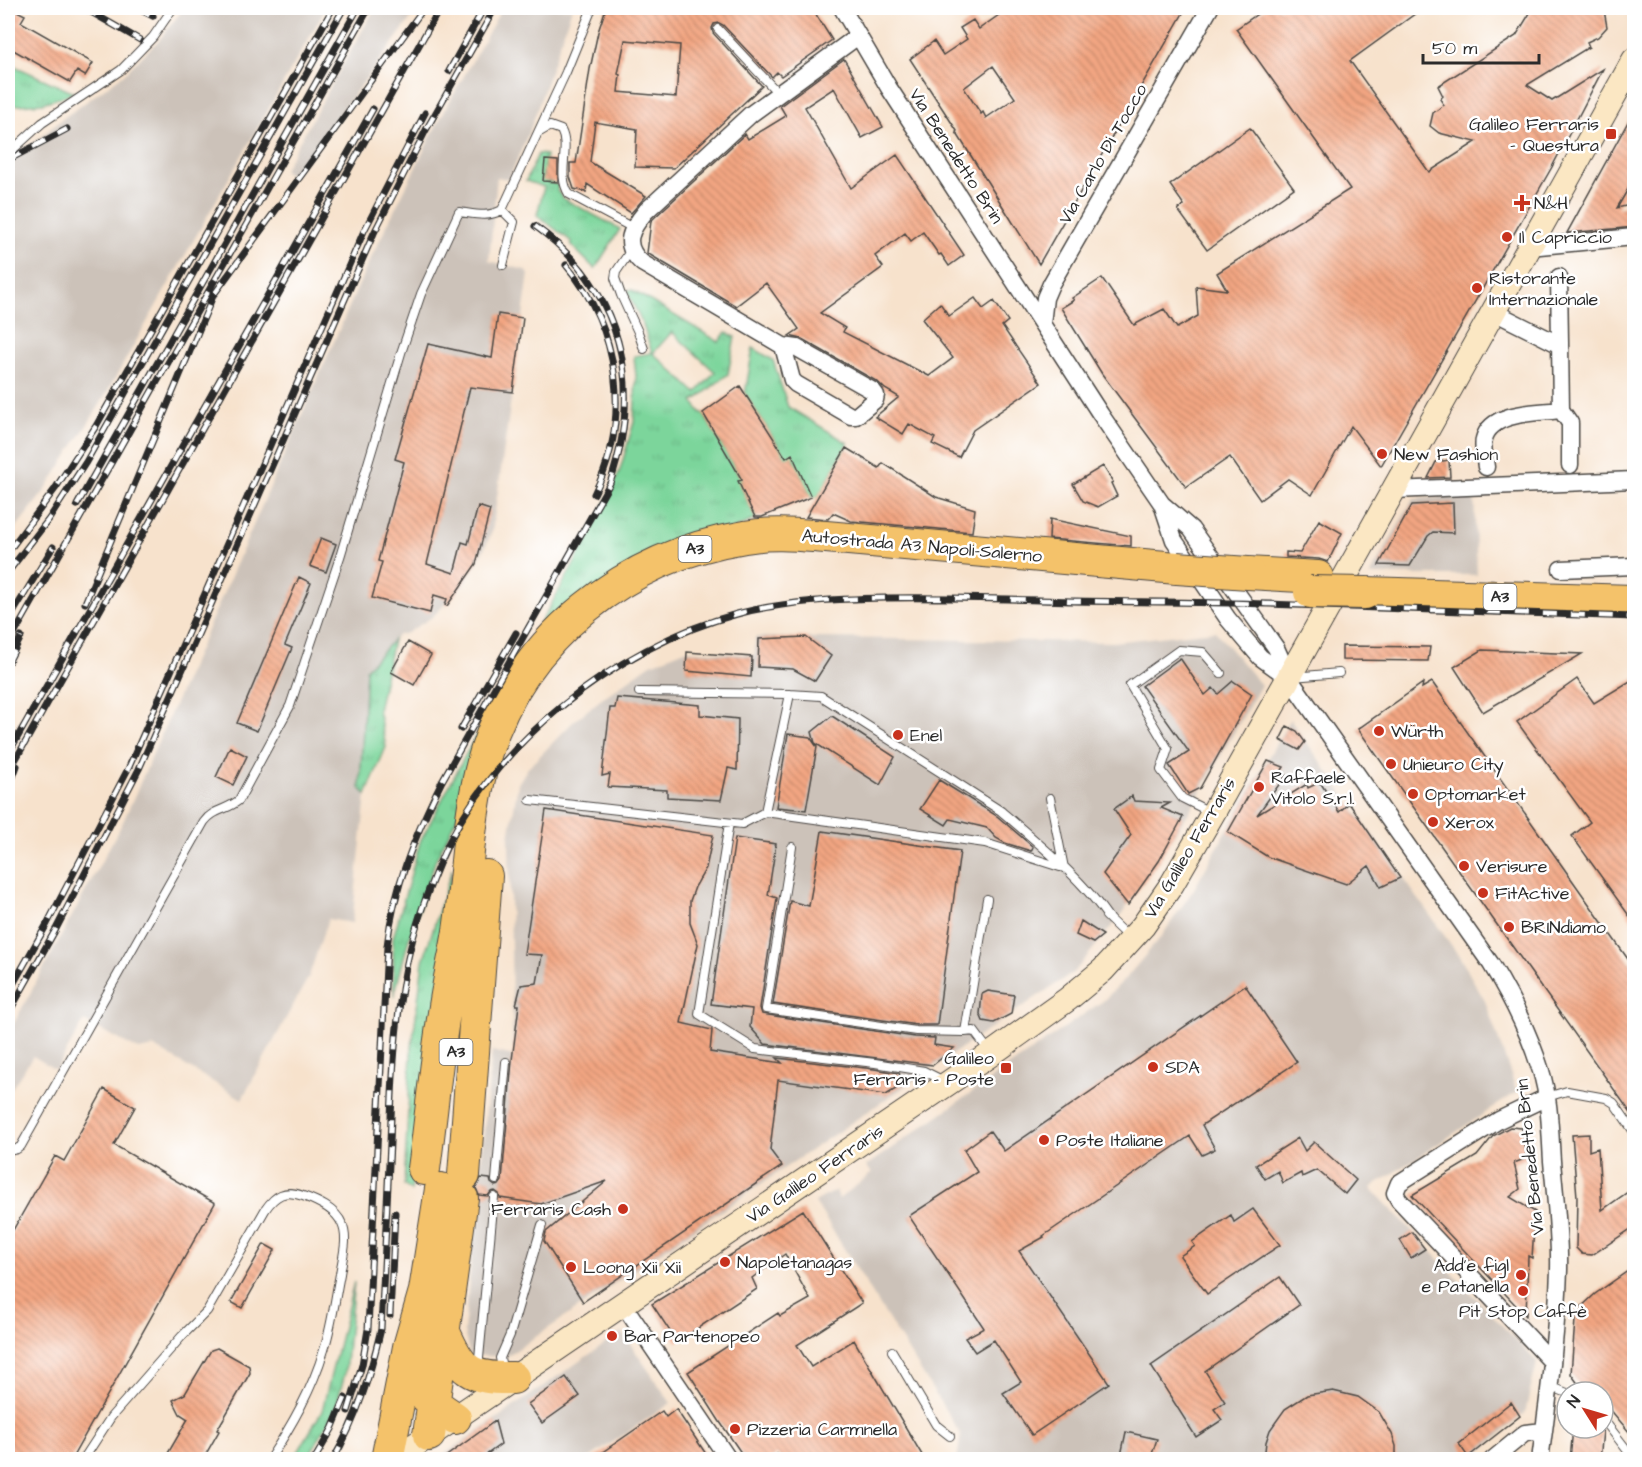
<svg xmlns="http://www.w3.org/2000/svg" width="1642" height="1467" viewBox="0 0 1642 1467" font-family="'Architects Daughter',sans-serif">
<defs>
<pattern id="grass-tufts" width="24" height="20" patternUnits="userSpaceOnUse" patternTransform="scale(1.5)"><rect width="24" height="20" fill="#7cd59b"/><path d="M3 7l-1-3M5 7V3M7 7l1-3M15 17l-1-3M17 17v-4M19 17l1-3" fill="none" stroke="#6bb786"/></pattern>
<pattern id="building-back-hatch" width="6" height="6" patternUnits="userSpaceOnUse" patternTransform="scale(1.5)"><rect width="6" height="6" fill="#f3a682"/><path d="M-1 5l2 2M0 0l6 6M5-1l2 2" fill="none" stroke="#c5876b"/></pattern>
</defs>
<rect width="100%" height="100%" fill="#fff"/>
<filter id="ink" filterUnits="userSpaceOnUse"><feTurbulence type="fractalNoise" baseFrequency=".0167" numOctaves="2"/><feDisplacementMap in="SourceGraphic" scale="12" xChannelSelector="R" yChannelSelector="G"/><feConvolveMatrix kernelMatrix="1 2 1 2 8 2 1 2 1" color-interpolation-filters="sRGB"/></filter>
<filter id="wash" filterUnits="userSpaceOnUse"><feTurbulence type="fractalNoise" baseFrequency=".008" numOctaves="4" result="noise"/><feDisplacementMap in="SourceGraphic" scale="24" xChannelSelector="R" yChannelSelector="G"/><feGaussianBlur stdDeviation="1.35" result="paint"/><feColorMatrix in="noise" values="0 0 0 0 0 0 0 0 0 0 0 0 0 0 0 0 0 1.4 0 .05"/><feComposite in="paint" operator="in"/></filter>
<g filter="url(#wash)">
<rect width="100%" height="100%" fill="#f7e2cc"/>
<!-- industrial -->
<path fill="#ccc2b9" d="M184 8H326L98 408 44 492 8 538V163L65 117 123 75 160 39Z
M375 8H419L293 176 283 171Z
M502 8H572L531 127 509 179 497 177 489 261 525 270 529 274 492 532 477 564 462 587 432 617 407 633 398 635 366 669 360 787 366 795 352 923 328 919 309 976 242 1099 154 1047 139 1050 84 1021 56 1070 33 1056 8 1094V1034L123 822 368 264 436 126Z
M1474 495 1477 575H1370L1413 499Z
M1215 631 1261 685 1189 812 1121 915 1075 971 506 1357 470 1355 464 1332 492 1051 513 1056 509 838 518 784 527 769 574 721 604 697 651 664 685 650 755 655V637L1113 642Z
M1290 719 1459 956 1485 1001 1517 1092 1371 1188 1537 1362 1525 1413 1472 1459H957L961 1435 815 1202 836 1190 839 1199 872 1173 866 1166 1103 1001 1126 978 1161 937 1194 889Z
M622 1332 671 1403 588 1459 436 1460Z"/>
<!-- grass -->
<path fill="url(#grass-tufts)" stroke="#548063" stroke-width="1.5" fill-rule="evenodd" d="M10 64 74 93 43 103 8 106Z
M538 154 546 155 542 180 558 185 557 191 564 199 620 229 595 269 571 245 572 242 537 215 544 187 526 181Z
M628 290H632L719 342 726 332 735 337 728 374 693 402 702 414 703 413 742 480 739 482 756 519 580 599 465 801 436 859 408 942 394 996 393 938 420 842 478 731 573 566 610 494 620 470 634 422 636 376 634 356 652 353 643 325 628 293ZM672 332 715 372 696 393 653 353Z
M753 348 773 360 788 407 848 443 818 497H811L792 455 786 458 745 394Z
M393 640 378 710 386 747 366 795 360 788 366 669Z
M452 869 445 947 411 1191 404 1185 411 1054 423 961Z
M354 1282 345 1373 335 1411 307 1459H294L322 1411Z"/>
<g id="blocks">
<!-- building -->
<path fill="url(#building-back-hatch)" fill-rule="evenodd" d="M8 8H11L25 15 21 22 93 63 85 76 77 71 70 82 8 47Z
M606 8H812L832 40 781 76 777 72 772 77 723 25 719 23 714 24 712 28 713 33 762 86 674 168 635 167 637 129 595 122 590 162 646 196 631 213 587 184 586 192 574 189 570 177V163H576L590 69 598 32ZM625 40 680 45 676 97 618 92 620 75 618 74Z
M1009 8H1186L1039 264 956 132 957 131 910 59 934 41 943 55 967 39 960 28 973 20 979 29ZM993 66 1015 98 986 118 983 112 981 114 964 88Z
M1266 8H1423L1350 61 1429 172 1476 142 1439 133 1430 126 1433 113 1444 105 1440 99 1443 96 1438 86 1516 36 1533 8H1600L1604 10 1607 27 1598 37 1587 42 1589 47 1527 85 1552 101 1603 69 1552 167 1381 466 1351 426 1312 495 1288 479 1260 500 1230 457 1186 487 1102 374 1061 308 1074 300 1072 298 1102 278 1134 325 1164 309 1177 328 1198 316 1196 286 1227 290 1217 273 1350 189 1236 29Z
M844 59 883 127 862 138 834 88 805 107 851 188 897 155 964 255 949 266 941 254 939 255 923 232 911 241 905 233 875 256 883 267 820 313 845 328 843 332 929 376 953 358 922 319 940 303 949 316 975 298 983 309 994 301 1008 321 1002 326 1041 383 973 430 959 457 932 444 935 438 909 424 903 434 875 417 899 397 885 389 878 382 802 339 789 336 799 329 766 283 736 306 647 253 651 221 654 218 745 134 748 139 786 116 780 106Z
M1635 109V177L1617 208 1635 204V227L1567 233Z
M1250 128 1294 188 1207 250 1178 210 1184 205 1170 185Z
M545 160 558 161V182L543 181Z
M498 314 523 318 513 392 470 387 427 564 454 573 462 542 468 544 478 506 490 510 476 564 447 606 445 605 447 599 434 595 430 613 372 598 382 562 378 561 404 462 395 459 428 344 492 358Z
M740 386 786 458 792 454 811 497 762 517H755L738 481 742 480 703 413Z
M846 448 879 468 883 463 936 497 975 509 972 532 851 521 833 513 828 519 806 517Z
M1449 460 1450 477 1428 478 1436 462Z
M1103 466 1113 482 1111 483 1117 496 1098 507 1083 501 1073 484Z
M1453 503 1454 533 1433 532 1428 536 1410 566 1379 565 1412 505Z
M1050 519 1131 536V546L1049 539Z
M1319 520 1342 533 1328 562 1319 559 1286 557V552L1300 553Z
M321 538 336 544 326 572 310 566Z
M299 577 311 583 285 645 292 648 257 731 237 723Z
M806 637 831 656 815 681 793 669 758 667 759 639Z
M408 642 431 655 414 685 391 672Z
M1342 646 1430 647 1428 661 1342 660Z
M1482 650 1582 654 1483 712 1454 667Z
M687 652 752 657 751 677 686 671Z
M1180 658 1205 695 1213 688 1218 694 1233 681 1252 694 1200 788 1188 794 1169 765 1189 752 1142 686Z
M1635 678V924L1572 836 1590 822 1517 722 1577 679 1594 703Z
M1432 682 1635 969V1119L1358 729 1423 683 1422 688Z
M617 698 700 705V715L738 719 737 770 728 768 721 800 667 797V790L608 787 610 774 602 776 610 708H615Z
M832 716 895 757 880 785 815 743 812 732Z
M1287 726 1297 731 1305 742 1299 750 1280 740Z
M788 734 810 737 817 747 806 810 776 807Z
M230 747 247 756 233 785 216 777Z
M1268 761 1284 767 1280 773 1286 775 1257 815 1307 784 1308 788 1320 782 1339 812 1349 803 1400 878 1381 887 1369 866 1346 884 1268 857 1228 832Z
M939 780 997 816 1033 847 1031 851 1005 843 996 838 987 828 950 819 946 825 920 809Z
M1132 796 1134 801 1170 803 1161 808 1183 817 1159 861 1128 905 1103 874 1131 835 1114 809Z
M546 810 713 835 706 868 695 887 690 901V923L698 944 681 1023 712 1030 710 1052 782 1063 777 1058 874 1069 899 1073 904 1084 886 1095 778 1080 770 1150 782 1166 583 1302 544 1241 546 1232 607 1181 541 1204 500 1198 499 1194 495 1191 491 1192 488 1196 479 1195 476 1188 481 1178 490 1179 491 1183 495 1186 499 1185 502 1181 512 1060 519 1005H516L521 985 537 983 542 955 524 954Z
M822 831 960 851 937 1025H917L773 1004 790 901 809 906Z
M735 838 776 844 768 895 777 898 760 1008 762 1014 915 1037 935 1038 934 1045 954 1048 933 1065 765 1044 750 1027 752 1009 711 1004Z
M1081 921 1103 935 1093 943 1076 935Z
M1245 985 1297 1062 1202 1125 1215 1149 1202 1155 1190 1136 1043 1236 1044 1237 1019 1251 1109 1383 1032 1435 1003 1393 1021 1382 994 1340 975 1352 965 1338 984 1328 909 1216 977 1172 964 1150 990 1131 1004 1151Z
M988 991 1014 995 1011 1014 994 1023 983 1021 980 1014 982 994Z
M104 1089 135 1107 114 1145 215 1203 71 1460H8V1239L55 1156 64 1161Z
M1510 1127 1522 1128 1527 1158 1514 1163 1520 1189 1510 1197 1535 1212 1532 1258 1528 1256 1526 1316 1412 1195 1477 1156 1493 1136Z
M1589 1134V1151L1598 1148 1602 1210 1635 1187V1226L1592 1255 1582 1254 1576 1248 1577 1197 1572 1135Z
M1298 1138 1305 1151 1314 1142 1356 1180 1345 1194 1317 1170 1302 1177 1301 1173 1283 1183 1278 1171 1265 1179 1256 1165Z
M1253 1209 1280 1245 1207 1294 1180 1256 1195 1246 1192 1242 1231 1215 1234 1222Z
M803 1210 862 1303 797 1345 811 1367 854 1340 925 1460H781L777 1454 770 1460H746L720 1422 688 1372 778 1313 780 1316 810 1299 785 1254 752 1278 757 1289 677 1342 652 1304Z
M1412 1232 1425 1249 1411 1258 1400 1240Z
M264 1244 275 1250 242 1308 231 1302Z
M1635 1266V1439L1603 1401V1392H1584L1571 1374 1575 1320 1578 1310 1595 1294Z
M1280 1277 1299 1305 1205 1371 1225 1402 1214 1409 1222 1420 1196 1437 1151 1366Z
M217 1348 249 1366 250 1373 217 1430 219 1431 206 1454 207 1460H164L188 1419 180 1414 173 1400 185 1394 211 1350Z
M566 1377 580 1396 542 1423 528 1404Z
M1333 1391 1358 1397 1379 1412 1392 1434 1396 1446V1460H1264L1266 1442 1270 1430 1285 1409 1307 1395Z
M1511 1402 1520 1416 1468 1457 1459 1444Z
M676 1409 710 1460H591L662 1411 666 1417Z
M495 1421 501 1444 479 1460H441Z
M1573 1428 1603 1431 1600 1460H1570Z
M1126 1432 1157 1439 1150 1460H1120Z"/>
</g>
</g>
<g filter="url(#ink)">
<use href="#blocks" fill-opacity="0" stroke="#4a4643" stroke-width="1.5"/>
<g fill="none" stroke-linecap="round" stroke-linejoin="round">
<!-- service casing -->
<g stroke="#4a4643" stroke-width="10">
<path id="service" d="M718 29 778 93
M538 133 550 126 561 130C571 149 556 174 569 194L633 228
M8 154 42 123 121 70 153 37 173 8
M502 210 514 222 503 265
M631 250 616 272 615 278 621 295 638 332 644 349
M1293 677 1339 673
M639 692 790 694 821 696 1001 811C1037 842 1084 880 1110 920
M1050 798 1064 868
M530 800 742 824 765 812 985 843 1060 867
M765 812 790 694
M1212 813 1182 798 1161 770 1168 749 1130 685 1179 650 1203 652 1221 673
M729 823 699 1014 755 1049 875 1063 924 1071 944 1081
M792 847 766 1009 916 1031 965 1032 974 1031 989 1051
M1106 916 1129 938
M965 1032 987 899
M1547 1097 1567 1091 1606 1098 1614 1103 1634 1132
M8 1151 17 1149 21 1146 204 822C213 809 228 810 239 800L290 706 340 557 401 353 421 294 459 212C475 214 487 218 502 210L566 72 592 8
M496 1180 506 1062
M892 1351 936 1425 950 1436
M478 1369 494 1197
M503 1372 500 1358 510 1335 542 1225
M1550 1386 1567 1393
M1603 1419 1634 1459
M83 1460 111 1417 182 1336 207 1311 265 1210C275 1195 285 1189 303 1196 317 1201 336 1209 342 1224 349 1239 342 1259 340 1274 335 1299 332 1325 324 1350 312 1390 292 1425 269 1460"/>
</g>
<!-- minor casing -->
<g stroke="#4a4643" stroke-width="19">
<path id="minor" d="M842 8 889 88 1101 415 1162 504 1191 529 1257 621 1276 648 1289 677
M1529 247 1634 237
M1559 277 1561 410 1570 423V465
M1494 312 1560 345
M1042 324 1045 298 1051 284 1210 8
M783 346 792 380 796 384 851 416H856L875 400 876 395 873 391 797 348 783 346 642 263C621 244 631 229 646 211L751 114 858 36
M1486 467C1485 459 1482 447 1484 439 1491 411 1538 413 1561 410
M1394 490 1634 480
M1162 504 1174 540 1228 619 1260 657 1289 678 1491 964C1512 998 1529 1033 1541 1071 1550 1100 1550 1131 1552 1161 1555 1197 1560 1233 1559 1270 1557 1333 1549 1396 1540 1460
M1561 569 1634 566
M1547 1097 1499 1120 1399 1183 1395 1193 1399 1200 1552 1362
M623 1304 729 1460
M1492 1460 1525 1433 1544 1431"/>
</g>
<!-- secondary casing -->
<g stroke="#4a4643" stroke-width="26">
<path id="secondary" d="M393 1460 991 1054 1068 999 1103 970 1143 926 1172 884 1213 813 1634 60"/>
</g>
<!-- motorway casing -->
<g stroke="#4a4643" stroke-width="34">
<path id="motorway" d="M1248 573 1318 577
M1365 593 1634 601
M424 1169C432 1110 437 1049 448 989 451 970 456 951 459 931 468 872 468 810 486 752 523 636 626 556 745 537 772 532 799 535 826 537L1177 568
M464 1175 486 876
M444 1332C461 1371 469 1379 513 1378
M410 1354C414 1393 424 1397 455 1418
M429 1435 462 1198
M387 1460 409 1347 425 1291 441 1189"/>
</g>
<!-- service -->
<use href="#service" stroke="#fff" stroke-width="8"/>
<!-- minor -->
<use href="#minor" stroke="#fff" stroke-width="16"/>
<!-- secondary -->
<use href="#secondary" stroke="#fbe7c3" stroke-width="24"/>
<!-- motorway -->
<use href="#motorway" stroke="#f4c26a" stroke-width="32"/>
<!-- rail casing -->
<g stroke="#2b2b2b" stroke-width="7">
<path id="rail" d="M84 8 140 40
M137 8 153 16
M449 71 484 8
M8 160 67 129
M566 265C620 329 632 419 594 494
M215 293 424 8
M77 505 358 8
M8 552 55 489 96 426 333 8
M8 572 49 519 86 462 344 8
M85 603 213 296
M8 621 53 547
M8 645 369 8
M8 663 21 637
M461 729 516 633
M8 754 373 109
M8 773 440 8
M8 790 17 766
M8 993 47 924 129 767 364 231 425 113
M8 1014 56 929 139 769 374 233 426 130 495 8
M390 1315 395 1213
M348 1411 362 1365 368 1329 387 946C394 886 415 835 442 781L610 483C644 384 622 289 535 226
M314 1460 332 1429 345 1398
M333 1460C357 1418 370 1376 381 1329 384 1267 387 1205 390 1143 392 1089 394 1035 403 983 410 942 423 902 439 864 487 747 616 646 737 614 786 601 835 599 887 598 949 597 1011 599 1074 601 1139 602 1204 602 1269 604 1391 608 1513 613 1634 617"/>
</g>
<!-- rail -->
<use href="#rail" stroke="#fff" stroke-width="4.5" stroke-dasharray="14" stroke-linecap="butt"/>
<!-- motorway-bridge casing -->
<g stroke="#4a4643" stroke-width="34" stroke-linecap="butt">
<path id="motorway-bridge" d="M1177 568 1248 573
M1310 592 1365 593"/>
</g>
<!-- motorway-bridge -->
<use href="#motorway-bridge" stroke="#f4c26a" stroke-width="32"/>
</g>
</g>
<!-- markers -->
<g fill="#c8321e" stroke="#fff" stroke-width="2">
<rect x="1605" y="128" width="12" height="12" rx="3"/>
<path d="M1519 194h6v6h6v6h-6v6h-6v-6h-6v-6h6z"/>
<circle cx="1507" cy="237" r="6"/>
<circle cx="1477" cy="288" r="6"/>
<circle cx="1382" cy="454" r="6"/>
<circle cx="1379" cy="731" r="6"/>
<circle cx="898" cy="735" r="6"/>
<circle cx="1391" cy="764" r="6"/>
<circle cx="1259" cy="787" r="6"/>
<circle cx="1413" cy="794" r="6"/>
<circle cx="1433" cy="822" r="6"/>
<circle cx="1464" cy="866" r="6"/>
<circle cx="1483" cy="893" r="6"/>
<circle cx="1509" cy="927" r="6"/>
<circle cx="1153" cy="1067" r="6"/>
<rect x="1000" y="1062" width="12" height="12" rx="3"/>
<circle cx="1044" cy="1140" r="6"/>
<circle cx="623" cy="1209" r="6"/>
<circle cx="725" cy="1262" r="6"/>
<circle cx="571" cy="1267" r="6"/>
<circle cx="1521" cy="1275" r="6"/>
<circle cx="1523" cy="1291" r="6"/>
<circle cx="612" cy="1336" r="6"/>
<circle cx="735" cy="1429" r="6"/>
</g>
<g text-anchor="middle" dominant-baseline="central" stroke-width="5" stroke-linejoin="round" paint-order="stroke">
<!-- shield labels -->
<g fill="#fff" stroke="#6b6b6b" stroke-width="1.5">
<rect x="678.5" y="536" width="33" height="26" rx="4.5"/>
<rect x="1483.5" y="584" width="33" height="26" rx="4.5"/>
<rect x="439.5" y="1039" width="33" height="26" rx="4.5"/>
</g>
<g font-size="16" font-weight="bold" fill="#2b2b2b">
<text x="695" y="549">A3</text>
<text x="1500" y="597">A3</text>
<text x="456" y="1052">A3</text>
</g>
<!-- poi labels -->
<g font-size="18" fill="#2b2b2b" stroke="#fff" text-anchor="start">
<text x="1599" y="124" text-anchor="end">Galileo Ferraris<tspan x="1599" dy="21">- Questura</tspan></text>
<text x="1534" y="203">N&amp;H</text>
<text x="1519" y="237">Il Capriccio</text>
<text x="1489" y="278">Ristorante<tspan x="1489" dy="21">Internazionale</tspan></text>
<text x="1394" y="454">New Fashion</text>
<text x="1391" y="731">Würth</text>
<text x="910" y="735">Enel</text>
<text x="1403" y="764">Unieuro City</text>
<text x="1271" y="777">Raffaele<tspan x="1271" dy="21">Vitolo S.r.l.</tspan></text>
<text x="1425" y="794">Optomarket</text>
<text x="1445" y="822">Xerox</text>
<text x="1476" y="866">Verisure</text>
<text x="1495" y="893">FitActive</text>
<text x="1521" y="927">BRINdiamo</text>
<text x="994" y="1058" text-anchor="end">Galileo<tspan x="994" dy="21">Ferraris - Poste</tspan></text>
<text x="1165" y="1067">SDA</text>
<text x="1056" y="1140">Poste Italiane</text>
<text x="611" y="1209" text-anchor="end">Ferraris Cash</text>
<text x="737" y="1262">Napoletanagas</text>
<text x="1509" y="1265" text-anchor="end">Add'e figl<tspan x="1509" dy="21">e Patanella</tspan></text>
<text x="583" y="1267">Loong Xii Xii</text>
<text x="1523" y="1311" text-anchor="middle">Pit Stop Caffè</text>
<text x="624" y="1336">Bar Partenopeo</text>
<text x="747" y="1429">Pizzeria Carmnella</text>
</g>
<!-- street labels -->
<g font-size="18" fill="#2b2b2b" stroke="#fff">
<text transform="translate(1103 154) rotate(-60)">Via Carlo Di Tocco</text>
<text transform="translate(956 156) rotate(57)">Via Benedetto Brin</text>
<text transform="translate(922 546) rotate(5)">Autostrada A3 Napoli-Salerno</text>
<text transform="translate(1190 848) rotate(-59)">Via Galileo Ferraris</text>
<text transform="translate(1530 1157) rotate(-96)">Via Benedetto Brin</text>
<text transform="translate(815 1174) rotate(-34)">Via Galileo Ferraris</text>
</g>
</g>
<!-- margin -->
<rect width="1642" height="1467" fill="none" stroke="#fff" stroke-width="30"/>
<!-- north arrow -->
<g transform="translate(1585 1410) rotate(307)"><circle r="28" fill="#ffffff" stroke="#aaaaaa" stroke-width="1.5"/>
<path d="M0-4.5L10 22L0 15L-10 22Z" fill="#c8321e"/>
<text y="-9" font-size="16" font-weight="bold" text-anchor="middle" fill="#2b2b2b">N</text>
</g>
<!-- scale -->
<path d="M1423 54v9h116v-9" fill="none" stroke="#2b2b2b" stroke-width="3"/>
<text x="1432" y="54" font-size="18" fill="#2b2b2b" stroke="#ffffff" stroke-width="4.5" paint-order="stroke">50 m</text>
</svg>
